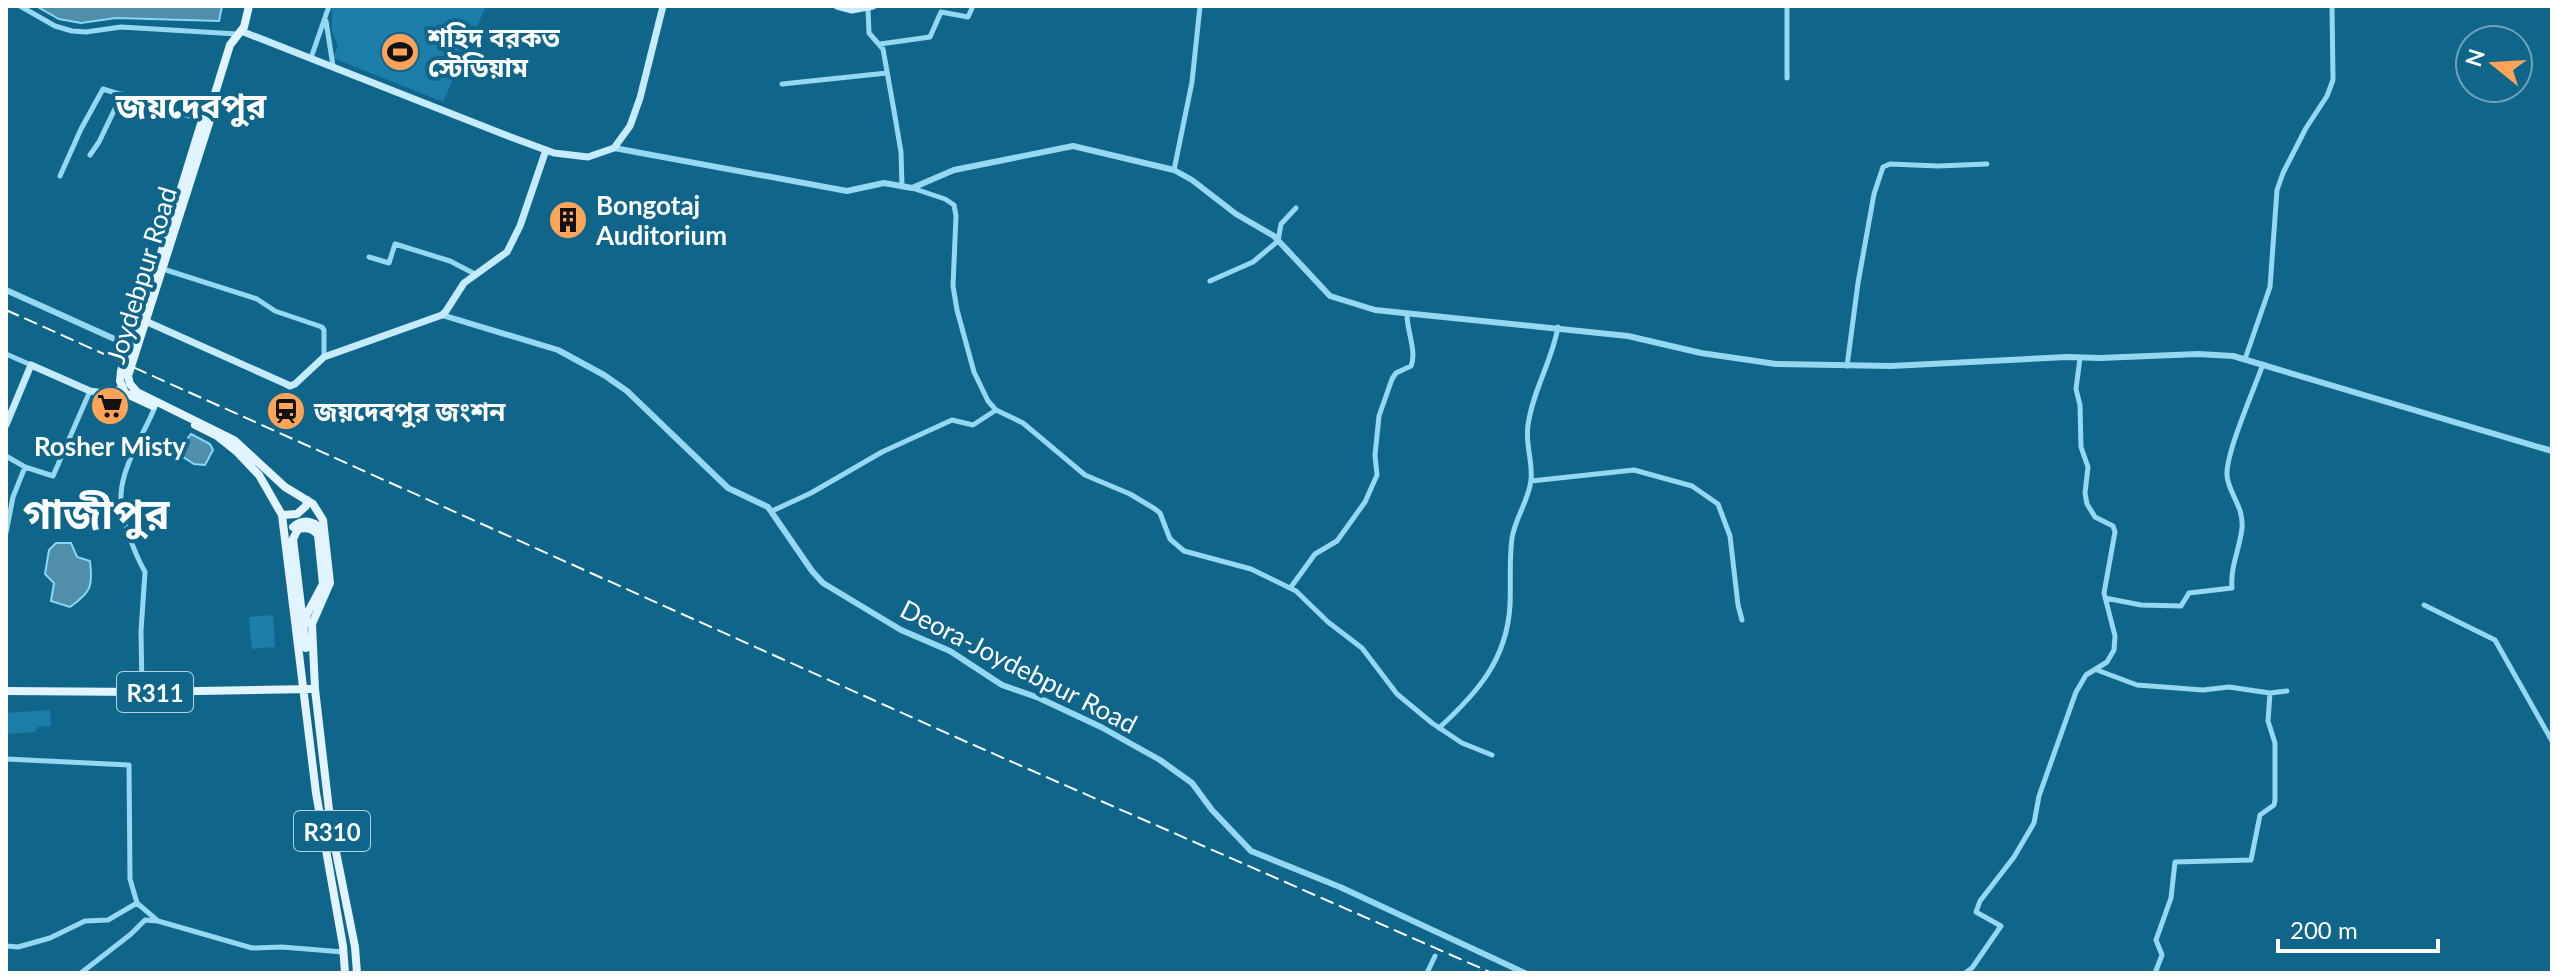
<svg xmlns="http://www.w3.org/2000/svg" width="2558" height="979" viewBox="0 0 2558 979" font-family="Lato,'Noto Sans Bengali',sans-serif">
<rect width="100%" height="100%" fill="#10658b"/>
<!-- green -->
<path fill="#1b7ea8" d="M332 6H486L443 102 333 58 338 46 332 31Z
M273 615 275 647 252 649 249 617Z
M50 710 51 726 38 727 35 732 6 734V713Z"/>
<!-- water -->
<path fill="#508eaa" stroke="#88d7f6" stroke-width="2" d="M36 6H222L219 21 116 18 81 23 59 19Z
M191 434 210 444 213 450 205 465 194 464 180 455 181 447Z
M56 543H71L77 557 90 561C93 587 91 592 70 607L51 601 54 583 45 574 49 550Z"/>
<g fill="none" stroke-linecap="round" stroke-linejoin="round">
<!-- minor -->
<path stroke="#96d7f2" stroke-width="5" d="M20 6 55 26 72 31 86 32 121 27 237 34
M1787 6V78
M868 9 869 33 883 49 893 105 901 152 902 186
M326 21 333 66
M880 44 930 37 941 12 968 17 973 6
M311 58 329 6
M782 84 887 73
M90 155 99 142 122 94
M1174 170 1192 82 1200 6
M60 176 81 129 103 89 202 120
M912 188 945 199 954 205 956 216 953 286 957 310 974 372 988 401 996 410 1023 423 1085 475 1130 494 1155 509 1160 513 1170 539 1184 551 1251 569 1296 591 1328 622 1362 648 1397 694 1432 723 1462 743 1492 755
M369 257 389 263 395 244 450 261 475 274
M163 269 257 299 275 311 322 327 324 330V357
M1210 281 1253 262 1278 241 1281 224 1296 208
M6 354 31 365
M2245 359 2270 287 2277 190 2283 173 2306 128 2327 96 2333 80 2332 6
M1847 366 1858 283 1874 194 1883 167 1890 164 1938 166 1987 164
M6 456 25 467 53 476 90 391
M1531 481 1634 470 1692 486 1718 504 1730 536 1738 605 1742 620
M772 511 811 493 882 452 952 420 973 425 996 410
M6 533 13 497 25 467
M1291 587 1315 554 1337 541 1365 502 1377 475 1375 455 1379 416 1392 379 1396 373 1411 366C1417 352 1407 331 1407 315
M2105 598 2141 605 2181 606 2189 593 2232 588C2230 567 2240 548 2242 528 2244 506 2228 493 2227 475 2226 452 2254 390 2263 364
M2424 605 2495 640 2552 741
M2097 670 2137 685 2203 690 2229 687 2270 693 2287 691
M142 692 141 631 145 572C135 554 120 517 121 495 122 466 144 434 155 407
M1439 728C1477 693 1507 660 1510 605 1511 582 1509 560 1512 538 1515 518 1529 500 1531 480 1533 462 1525 444 1528 425 1533 390 1552 361 1558 327
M6 759 129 765 130 879 137 903 158 921 252 948 282 947 343 952
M6 946 18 947 50 938 85 921 108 920 137 903
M81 973 131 934 145 920 157 921
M1427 973 1435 956
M1965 973 1972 968 2001 926 1976 912 1980 901 2014 857 2034 823 2039 796 2076 692 2086 675 2107 662 2114 650 2115 636 2104 593 2115 532 2113 526 2095 517 2087 504 2085 493 2088 467 2081 447 2080 405 2076 389 2080 358
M2155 973 2162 955 2156 940 2171 898 2175 862 2251 860 2260 815 2274 805 2275 800V743L2268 721 2270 693"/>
<!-- tertiary -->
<path stroke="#96d7f2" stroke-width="6" d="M614 148 847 191 884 183 912 188 954 170 1073 146 1174 170 1192 180 1236 214 1274 236 1330 296 1375 310 1628 336 1701 353 1776 364 1891 366 2067 357 2100 358 2198 354 2233 356 2552 451
M6 290 130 346
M442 315 558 350 604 375 627 391 728 488 768 507 812 571 823 583 901 630 950 651 1002 685 1039 698 1101 727 1160 760 1192 783 1212 810 1251 851 1340 887 1525 973"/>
<!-- secondary -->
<path stroke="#c5ebfc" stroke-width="7" d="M837 6 852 10 873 6
M241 31 508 136 554 153 588 157 614 148 630 126 640 98 663 6
M143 320 284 383 290 386 295 384 324 357 442 315 446 311 464 283 507 252 520 226 546 150
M6 425 31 365 90 391 111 394 121 388"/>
<!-- primary -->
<path stroke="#e1f4ff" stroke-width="8" d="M249 6 244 27 230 45 212 103 211 117 128 376 130 384 137 392 234 440 285 487 313 504 323 520 330 583 312 624 315 689 331 827 355 947 357 973
M153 406 125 393 120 381 121 371 141 318 204 114 210 106
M195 425 217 436 237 452 259 475 282 515 316 793 343 946 345 973
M282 515 297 514 306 506 307 500
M293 527C304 518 314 521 324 531
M304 626 307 614 323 584 318 535C313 528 306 527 298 529L293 539 306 648
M6 691 142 692 310 689"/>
<!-- rail -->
<path stroke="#fff" stroke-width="2" stroke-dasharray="14 6" stroke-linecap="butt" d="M6 310 960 739 1492 973"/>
</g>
<!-- icons -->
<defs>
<g id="stadium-disc" transform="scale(2)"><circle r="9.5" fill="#ffa457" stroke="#10658b"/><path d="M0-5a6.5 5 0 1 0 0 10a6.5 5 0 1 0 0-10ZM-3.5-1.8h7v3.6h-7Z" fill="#111"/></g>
<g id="building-disc" transform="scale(2)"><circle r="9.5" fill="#ffa457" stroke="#10658b"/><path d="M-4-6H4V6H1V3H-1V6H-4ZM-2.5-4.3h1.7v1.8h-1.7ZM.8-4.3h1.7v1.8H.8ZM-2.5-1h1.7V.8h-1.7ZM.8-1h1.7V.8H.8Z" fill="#111"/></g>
<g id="supermarket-disc" transform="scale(2)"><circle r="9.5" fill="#ffa457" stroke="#10658b"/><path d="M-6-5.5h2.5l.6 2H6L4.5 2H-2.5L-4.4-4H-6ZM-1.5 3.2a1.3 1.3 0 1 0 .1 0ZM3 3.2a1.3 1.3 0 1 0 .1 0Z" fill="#111"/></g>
<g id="station-disc" transform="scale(2)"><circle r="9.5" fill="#ffa457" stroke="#10658b"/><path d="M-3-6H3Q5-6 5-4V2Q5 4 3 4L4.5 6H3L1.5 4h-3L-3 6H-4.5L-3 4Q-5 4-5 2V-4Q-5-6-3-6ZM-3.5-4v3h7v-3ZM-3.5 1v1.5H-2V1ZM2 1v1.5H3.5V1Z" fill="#111"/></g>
</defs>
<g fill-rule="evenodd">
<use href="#stadium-disc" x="400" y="52"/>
<use href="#building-disc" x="568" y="220"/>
<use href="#supermarket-disc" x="110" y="406"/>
<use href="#station-disc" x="286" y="411"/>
</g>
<g text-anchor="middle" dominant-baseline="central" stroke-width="8" stroke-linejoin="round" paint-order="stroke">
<!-- shield labels -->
<g fill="#10658b" stroke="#b7d1dc" stroke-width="2">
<rect x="117" y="672" width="76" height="40" rx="6"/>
<rect x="294" y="811" width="76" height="40" rx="6"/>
</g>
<g font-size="24" font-weight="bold" fill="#fff">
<text x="155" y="692">R311</text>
<text x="332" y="831">R310</text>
</g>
<!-- poi labels -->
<g font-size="26" font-weight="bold" fill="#fff" stroke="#10658b" text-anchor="start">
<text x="428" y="37">শহিদ বরকত<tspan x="428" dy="30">স্টেডিয়াম</tspan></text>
<text x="596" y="205">Bongotaj<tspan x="596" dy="30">Auditorium</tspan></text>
<text x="314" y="411">জয়দেবপুর জংশন</text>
<text x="110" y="446" text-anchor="middle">Rosher Misty</text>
</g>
<!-- street labels -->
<g font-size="26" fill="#fff" stroke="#10658b">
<text transform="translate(141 275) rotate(-73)">Joydebpur Road</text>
<text transform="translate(1019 666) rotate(27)">Deora-Joydebpur Road</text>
</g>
<!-- district labels -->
<g font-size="34" font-weight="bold" fill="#fff" stroke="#10658b">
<text x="191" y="104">জয়দেবপুর</text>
</g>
<!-- town labels -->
<g font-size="42" font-weight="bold" fill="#fff" stroke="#10658b">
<text x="96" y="513">গাজীপুর</text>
</g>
</g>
<!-- border -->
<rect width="2558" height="979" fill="none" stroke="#ffffff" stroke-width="16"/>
<!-- north arrow -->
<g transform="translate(2494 64) rotate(288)"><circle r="38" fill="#10658b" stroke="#70a3b9" stroke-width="2"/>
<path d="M0-6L14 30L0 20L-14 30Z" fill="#ffa457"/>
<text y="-12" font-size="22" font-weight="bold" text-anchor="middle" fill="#ffffff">N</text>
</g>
<!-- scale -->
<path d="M2278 939v12h160v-12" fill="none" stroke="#ffffff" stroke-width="4"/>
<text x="2290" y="939" font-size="24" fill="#ffffff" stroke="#10658b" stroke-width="6" paint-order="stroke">200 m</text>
</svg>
